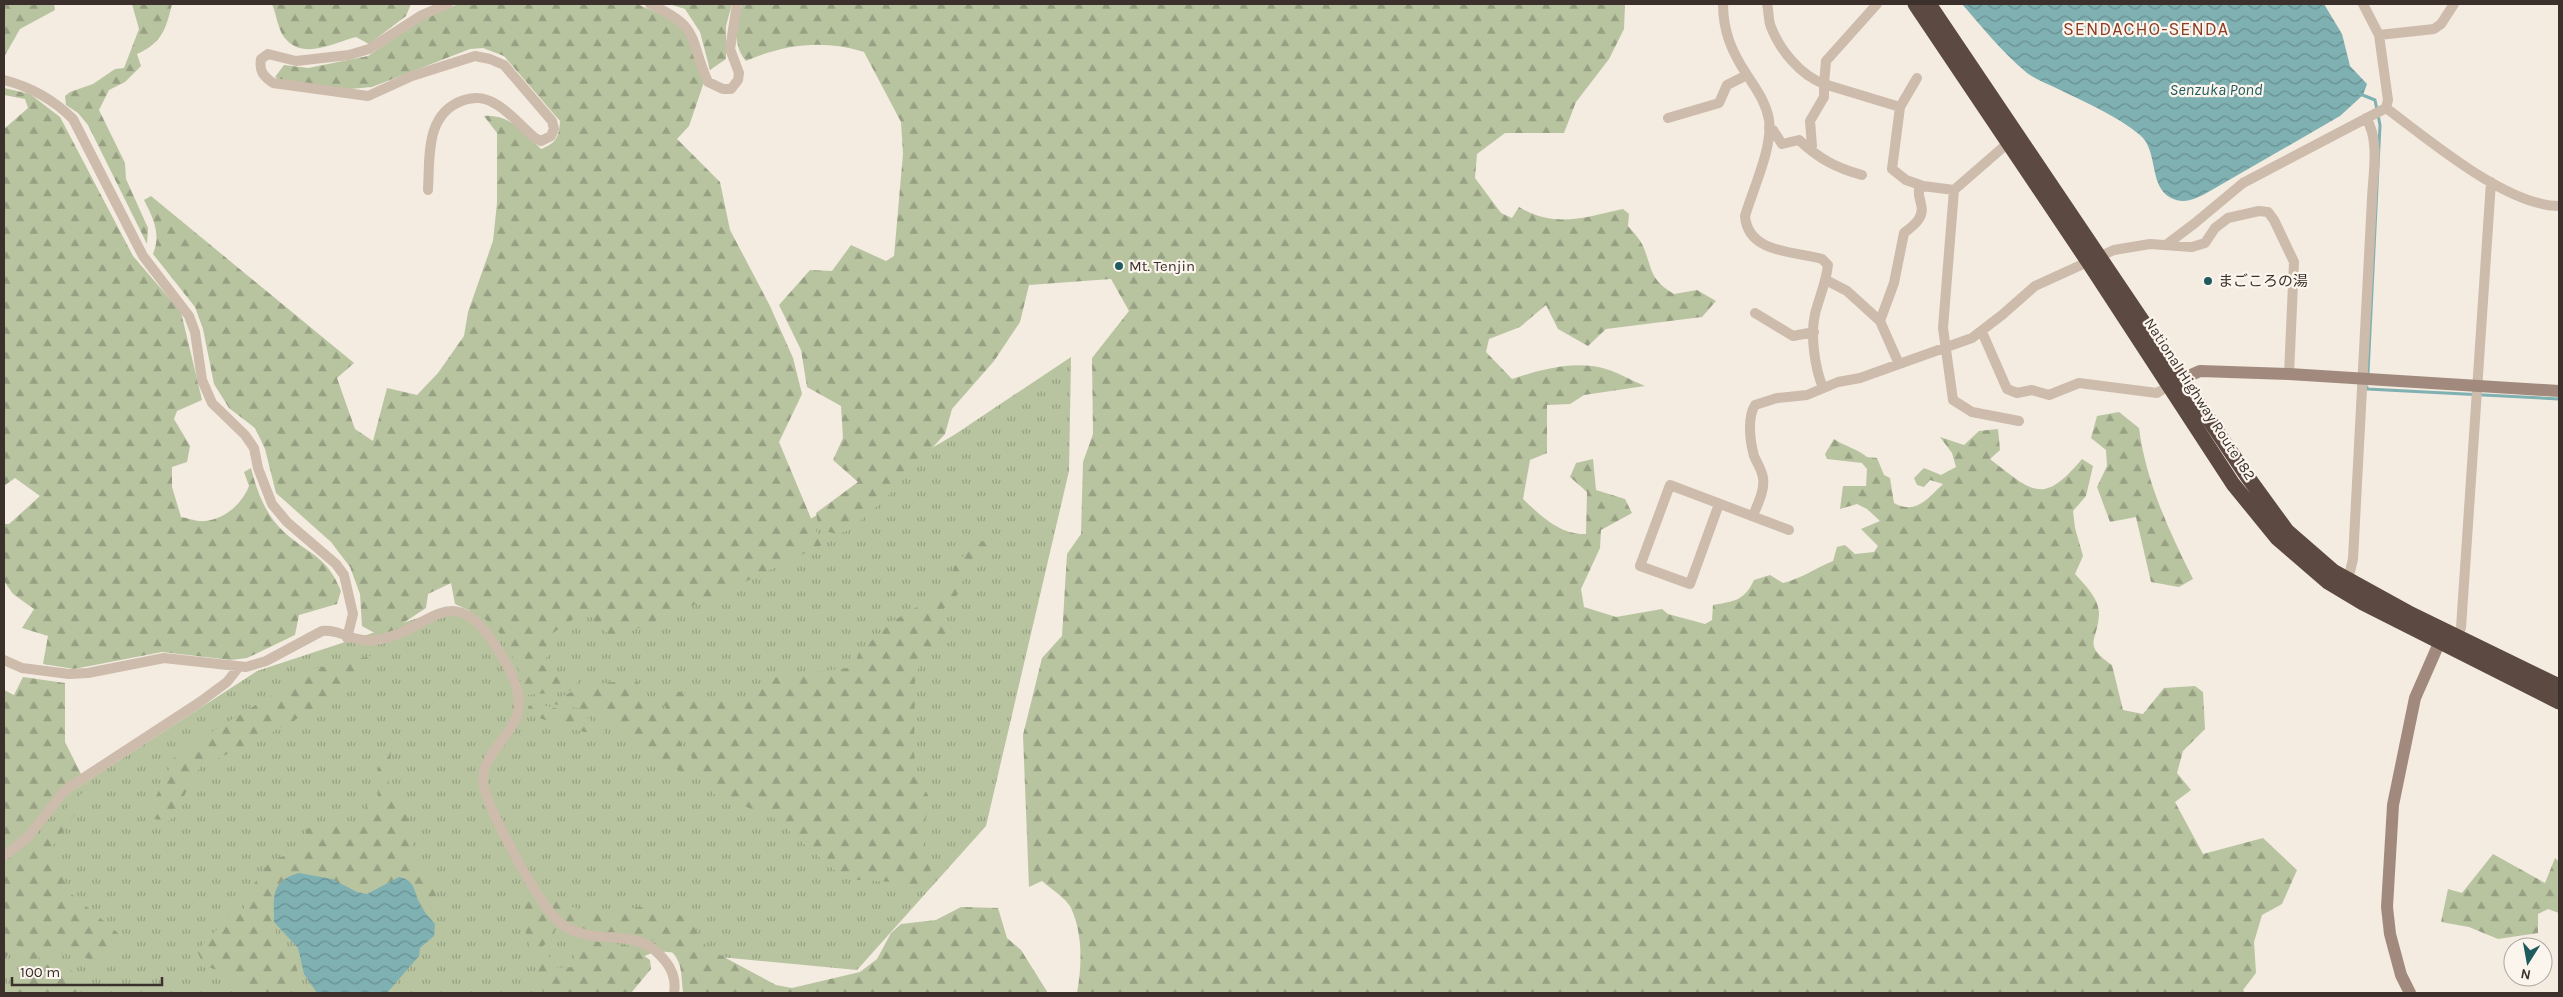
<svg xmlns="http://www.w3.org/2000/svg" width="2563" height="997" viewBox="0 0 2563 997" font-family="Karla,'Noto Sans JP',sans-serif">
<defs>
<pattern id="grass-tufts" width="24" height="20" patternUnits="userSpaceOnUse" patternTransform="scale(1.25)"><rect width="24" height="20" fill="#b8c4a0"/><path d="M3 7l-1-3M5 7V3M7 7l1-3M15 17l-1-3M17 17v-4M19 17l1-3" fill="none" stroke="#97a083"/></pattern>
<pattern id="forest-firs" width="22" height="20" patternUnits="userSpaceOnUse" patternTransform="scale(1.25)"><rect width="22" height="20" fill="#b8c4a0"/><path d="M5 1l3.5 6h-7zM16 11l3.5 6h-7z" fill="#97a083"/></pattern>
<pattern id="water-waves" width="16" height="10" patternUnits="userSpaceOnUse" patternTransform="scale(1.25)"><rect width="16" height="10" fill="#7fb0b2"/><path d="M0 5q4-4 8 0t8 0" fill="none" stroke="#699091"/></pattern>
</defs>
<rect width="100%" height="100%" fill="#f4ebe1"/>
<!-- grass -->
<path fill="url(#grass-tufts)" d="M1071 357 1069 471 986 826 857 970 657 951 552 993H4V850L9 832 257 671 424 616 694 587 954 435Z"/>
<!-- forest -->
<path fill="url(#forest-firs)" d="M4 4H54L55 10 20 29 4 57Z
M132 4H172C166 29 162 43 137 54L141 66 125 82 109 90 99 110 125 163 126 179 148 228 147 244 88 125 78 113 66 105 65 96 70 92 93 84 115 69 124 68 139 29Z
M272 4H411L406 16 369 44 356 37C333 43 302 61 284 37 278 29 276 13 272 4Z
M458 4H637L677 21 696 49 704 82 689 126 677 139 720 182 730 230 770 306 793 358 802 394 779 442 818 535 826 543 726 591 613 639 585 611 550 635 552 653 539 663 565 679 581 678 570 691 527 695C518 672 511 642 492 625 482 615 468 610 455 604L451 583 428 594 426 608 382 637 362 626 360 594 350 567 331 542 276 493 265 449 255 428 229 408 214 384 203 329 195 307 153 254C161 235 154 219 144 200L151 196 354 363 337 378 355 429 373 441 387 388 417 395 438 373 464 336 468 312 493 241 497 203V133L484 116C509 114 524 132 541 149 556 143 559 138 560 121L504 56 483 48 470 49 372 87 350 89 283 82 275 77 284 65 308 68 368 56 424 18Z
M669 4H732L726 26V59L710 70 700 32 685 9Z
M742 4H1625L1624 29 1609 59 1576 102 1564 133H1505L1477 154 1475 178 1501 213 1512 218 1519 207C1555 229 1586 217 1623 209L1629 214 1628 226C1633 232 1640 239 1643 246 1653 270 1649 279 1674 294L1697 290 1716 301 1702 317 1606 329 1588 346 1558 329 1546 305 1520 327 1489 339 1486 352 1512 379C1542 369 1578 359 1609 370 1621 374 1633 381 1645 386L1584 395 1570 404 1547 405V453L1530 460 1523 499C1541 516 1560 535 1586 534L1587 492 1570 477 1576 463 1593 459 1596 490 1625 499 1632 513 1601 530 1600 548 1581 589 1584 607 1616 617 1662 609 1668 614 1705 624 1712 620 1713 605C1735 601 1744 601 1754 580L1770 575 1783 583C1800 579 1816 568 1833 561L1837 547 1845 545 1855 554 1874 552 1878 546 1861 529 1880 521 1867 509 1857 504 1840 509 1843 486H1866L1867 469 1862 463 1827 459 1825 454 1834 439C1846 447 1856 448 1867 457L1877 458 1884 475 1890 478 1894 503C1916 515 1927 499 1943 484L1930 480 1924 487 1917 485 1914 478 1924 468 1941 475 1956 467 1952 453 1940 437 1964 445 1979 431 1998 429 2000 450 1990 459C2032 491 2042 507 2082 459L2093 466 2086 496 2073 511 2075 528 2083 556 2075 574C2085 585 2099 598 2099 614 2098 642 2081 643 2112 665L2123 710 2143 714 2164 688 2195 686 2203 692 2205 729 2183 751 2177 773 2191 790 2175 802 2203 854 2263 838 2297 870 2282 904 2262 915 2254 942 2256 973 2243 990 2245 993H1077C1082 966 1083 934 1071 908 1066 898 1051 889 1042 881L1029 887 1023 735 1042 658 1062 636 1067 554 1081 534 1083 462 1093 434 1092 358 1129 311 1111 279 1029 285 1020 322 994 361 952 409 945 434 886 498 850 530 836 534 819 529 816 513 858 482 833 460 843 438 841 406 807 387 801 350 779 305 810 270 832 271 851 245 886 261 894 256 903 154 901 122 864 52C824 39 784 44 746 61 731 43 738 25 742 4Z
M4 88 30 94 60 117 133 256 181 312 202 400 177 411 174 419 190 446 187 462 172 467V487L181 517C188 518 197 522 205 521 225 519 242 504 249 486L244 472 251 468C257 492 266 516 285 533 311 556 326 555 341 591L337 604 299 615 295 635 247 658 231 660 162 652 74 669 43 664 48 636 22 628 34 609 13 594 4 581V524H9L40 496 15 478 4 486V129L28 108 25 99 4 95Z
M2119 412 2139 428C2146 482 2169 531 2193 579L2179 587 2151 582 2136 517 2110 522 2097 487 2107 466 2106 450 2091 438 2097 416Z
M997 540 991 551 965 574 958 594 943 610 954 638 920 662 915 679 914 753 917 774 931 801C919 838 922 847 935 882L919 889 893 882 845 879 774 818 714 794 700 778 680 728 647 681C681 694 716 703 752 697L770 678 854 667 859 652 893 621 945 591 954 567 975 542Z
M375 655 334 699 259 739 200 767 170 821 146 818 176 754 314 669Z
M23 677 65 683V742L81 774 39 818 20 833 15 842 4 853V690L14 695Z
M635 679 675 730 694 775 691 778 628 739 609 717 589 705 588 710 547 703 585 686Z
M538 704 584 715 606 733C580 735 554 723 529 714L528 706Z
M397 743 391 751 388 794 401 798 406 808 415 861 429 875 440 907 429 916 419 903 417 890 399 877 367 894 316 875 275 890 276 936 292 950 300 981 281 993H244L234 975 204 966 197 951 232 913 244 910 247 894 270 861 298 851 308 828 359 821 367 806 379 797C374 771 377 766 392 744Z
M90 787 92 790 53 846 69 892 118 933 110 964 60 952 31 960 17 945 4 959V860L36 841 74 800Z
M2493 854 2545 883 2555 858 2559 862V913L2548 909 2538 914V933L2498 939 2469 927 2441 922 2448 889 2462 893Z
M525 879 556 929 551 940 543 946 556 968 573 967 576 939 631 946 650 960 651 969 631 993H543L520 912 522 882Z
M543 897 585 911H614L640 907 670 910 690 920 707 948 776 985 792 988 860 972 877 959 891 933 901 924 936 920 961 907 998 908 1007 938 1021 950 1048 993H683C682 985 682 975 680 966 672 938 636 935 611 932 603 931 593 933 584 931 565 927 554 912 543 897Z
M61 964 84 978 78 993H4V988L36 965Z"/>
<!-- water -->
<path fill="url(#water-waves)" d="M1962 4H2324L2342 34 2350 66 2367 84 2363 95 2340 116 2210 191C2198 198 2185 205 2171 198 2148 186 2159 151 2140 135 2116 115 2082 101 2054 87 2045 83 2035 79 2027 73 2003 53 1982 27 1962 4Z
M299 873 332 879 357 892 367 894 399 877C416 880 414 893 420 904 423 911 430 918 435 924L434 936 420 948 419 956 387 993H317L304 974 298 948 274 922C274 897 270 881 299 873Z"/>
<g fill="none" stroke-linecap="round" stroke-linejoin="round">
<!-- stream -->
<path stroke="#7fb0b2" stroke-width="3" d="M2360 94 2375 100 2380 125 2368 373
M2367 387V389L2559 399"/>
<!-- street -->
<path stroke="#cdbbac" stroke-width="10" d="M650 4C702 28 688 37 708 82L723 89H731L738 80 739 73 730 49 737 4
M1723 4C1723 32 1732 52 1747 75 1756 89 1766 102 1769 120 1773 147 1753 189 1745 216 1748 254 1795 251 1822 259L1828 265C1826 283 1819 298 1815 314 1810 336 1815 368 1823 388
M1767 4C1769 11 1768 20 1771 27 1780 50 1800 75 1824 84V97L1810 121 1812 146 1809 149
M1877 4 1826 61 1824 84 1900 107
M2379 35 2434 29 2441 24 2454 4
M1917 78 1900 107 1892 169 1906 180 1923 186
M4 80C31 87 53 99 73 119L143 256 189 316 195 332 202 380 212 403 245 435 254 448 258 468 272 504 287 522 336 564 344 575 353 614 347 638
M2386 108C2428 139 2506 206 2559 206
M1668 118 1719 103 1727 85 1747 75
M1769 128 1773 130 1782 144 1799 140C1818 158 1836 168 1862 175
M428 190C430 156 425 113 464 100 475 97 483 97 494 103 508 110 522 127 535 138L541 141 551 136 554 129 552 121 504 65 490 59 475 56 412 76 368 96 273 83C263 76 259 71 261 59L268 54 296 61 349 55 369 49 422 15 448 4
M1954 190 1943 328 1953 400 1972 412 2019 421
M2166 245 2195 223 2243 183 2386 108 2388 100 2379 35 2363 4
M1826 280 1847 291 1880 321 1899 364
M1755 313 1793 336 1814 332
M1880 321 1894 283 1904 233C1913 226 1925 218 1921 204 1920 198 1918 195 1919 189L1923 186 1954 190 2008 143
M1982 332 2007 389 2017 393 2032 390 2049 395 2079 383 2157 393 2170 385
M1719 504 1690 584 1640 566 1670 485 1789 530
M1753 516C1757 505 1765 491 1763 478 1762 470 1757 463 1754 456 1750 441 1747 418 1755 405L1777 398 1807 395 1838 382 1860 378 1972 338 2002 315 2035 286 2114 250 2150 244 2192 247 2205 243 2215 228 2228 218 2259 211 2268 212 2274 220 2294 262 2289 374
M2348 580 2353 559 2372 199C2373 173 2380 140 2366 118
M2457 637 2461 628 2491 182
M4 660 22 668 69 674 88 673 164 658 246 667 266 661 322 631C341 629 353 643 376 640 429 633 451 574 497 648 507 664 519 684 519 704 519 731 484 751 483 778 482 802 533 890 550 912 558 923 570 931 584 934 616 942 642 930 666 962 673 971 676 981 674 993
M4 856 28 837 65 790 200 702 227 682 238 668"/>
<!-- secondary -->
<path stroke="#a18a7d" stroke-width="12" d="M2175 382 2200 371 2289 374 2559 391
M2410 993 2401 975 2390 934 2387 907 2393 805 2415 698 2440 641"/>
<!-- highway -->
<path stroke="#5c4a42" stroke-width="15" d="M1915 4 2089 263 2233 484 2277 538 2328 582 2363 603 2559 702
M1929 4 2247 476 2287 531 2333 571 2411 614 2559 686"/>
</g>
<!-- markers -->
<g fill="#1f5a5e" stroke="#fbf5ee" stroke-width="2">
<circle cx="1119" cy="266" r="5"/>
<circle cx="2208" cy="281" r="5"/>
</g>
<g text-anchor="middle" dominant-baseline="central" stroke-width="4.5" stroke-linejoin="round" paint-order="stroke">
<!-- poi labels -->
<g font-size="15" fill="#3b302b" stroke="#fbf5ee" text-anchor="start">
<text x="1129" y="266">Mt. Tenjin</text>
<text x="2218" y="281">まごころの湯</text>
</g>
<!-- street labels -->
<g font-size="15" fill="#3b302b" stroke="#fbf5ee">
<text transform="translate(2200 399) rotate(57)">National Highway Route 182</text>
</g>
<!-- water labels -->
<g font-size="16" font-style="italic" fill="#1f5a5e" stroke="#fbf5ee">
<text x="2216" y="89">Senzuka Pond</text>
</g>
<!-- quarter labels -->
<g font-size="18" letter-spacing="1" fill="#8c3b22" stroke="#fbf5ee">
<text x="2146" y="29">SENDACHO-SENDA</text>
</g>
</g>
<!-- border -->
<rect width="2563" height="997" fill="none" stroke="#3b302b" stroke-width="10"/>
<!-- north arrow -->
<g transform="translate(2528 962) rotate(191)"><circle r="24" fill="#fbf5ee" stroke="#aea6a0"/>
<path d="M0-4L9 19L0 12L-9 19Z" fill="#1f5a5e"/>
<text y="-8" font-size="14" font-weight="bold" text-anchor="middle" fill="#3b302b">N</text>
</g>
<!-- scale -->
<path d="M12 977v8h150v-8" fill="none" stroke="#3b302b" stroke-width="2.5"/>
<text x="20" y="977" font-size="15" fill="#3b302b" stroke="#fbf5ee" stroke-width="4" paint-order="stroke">100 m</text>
</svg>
